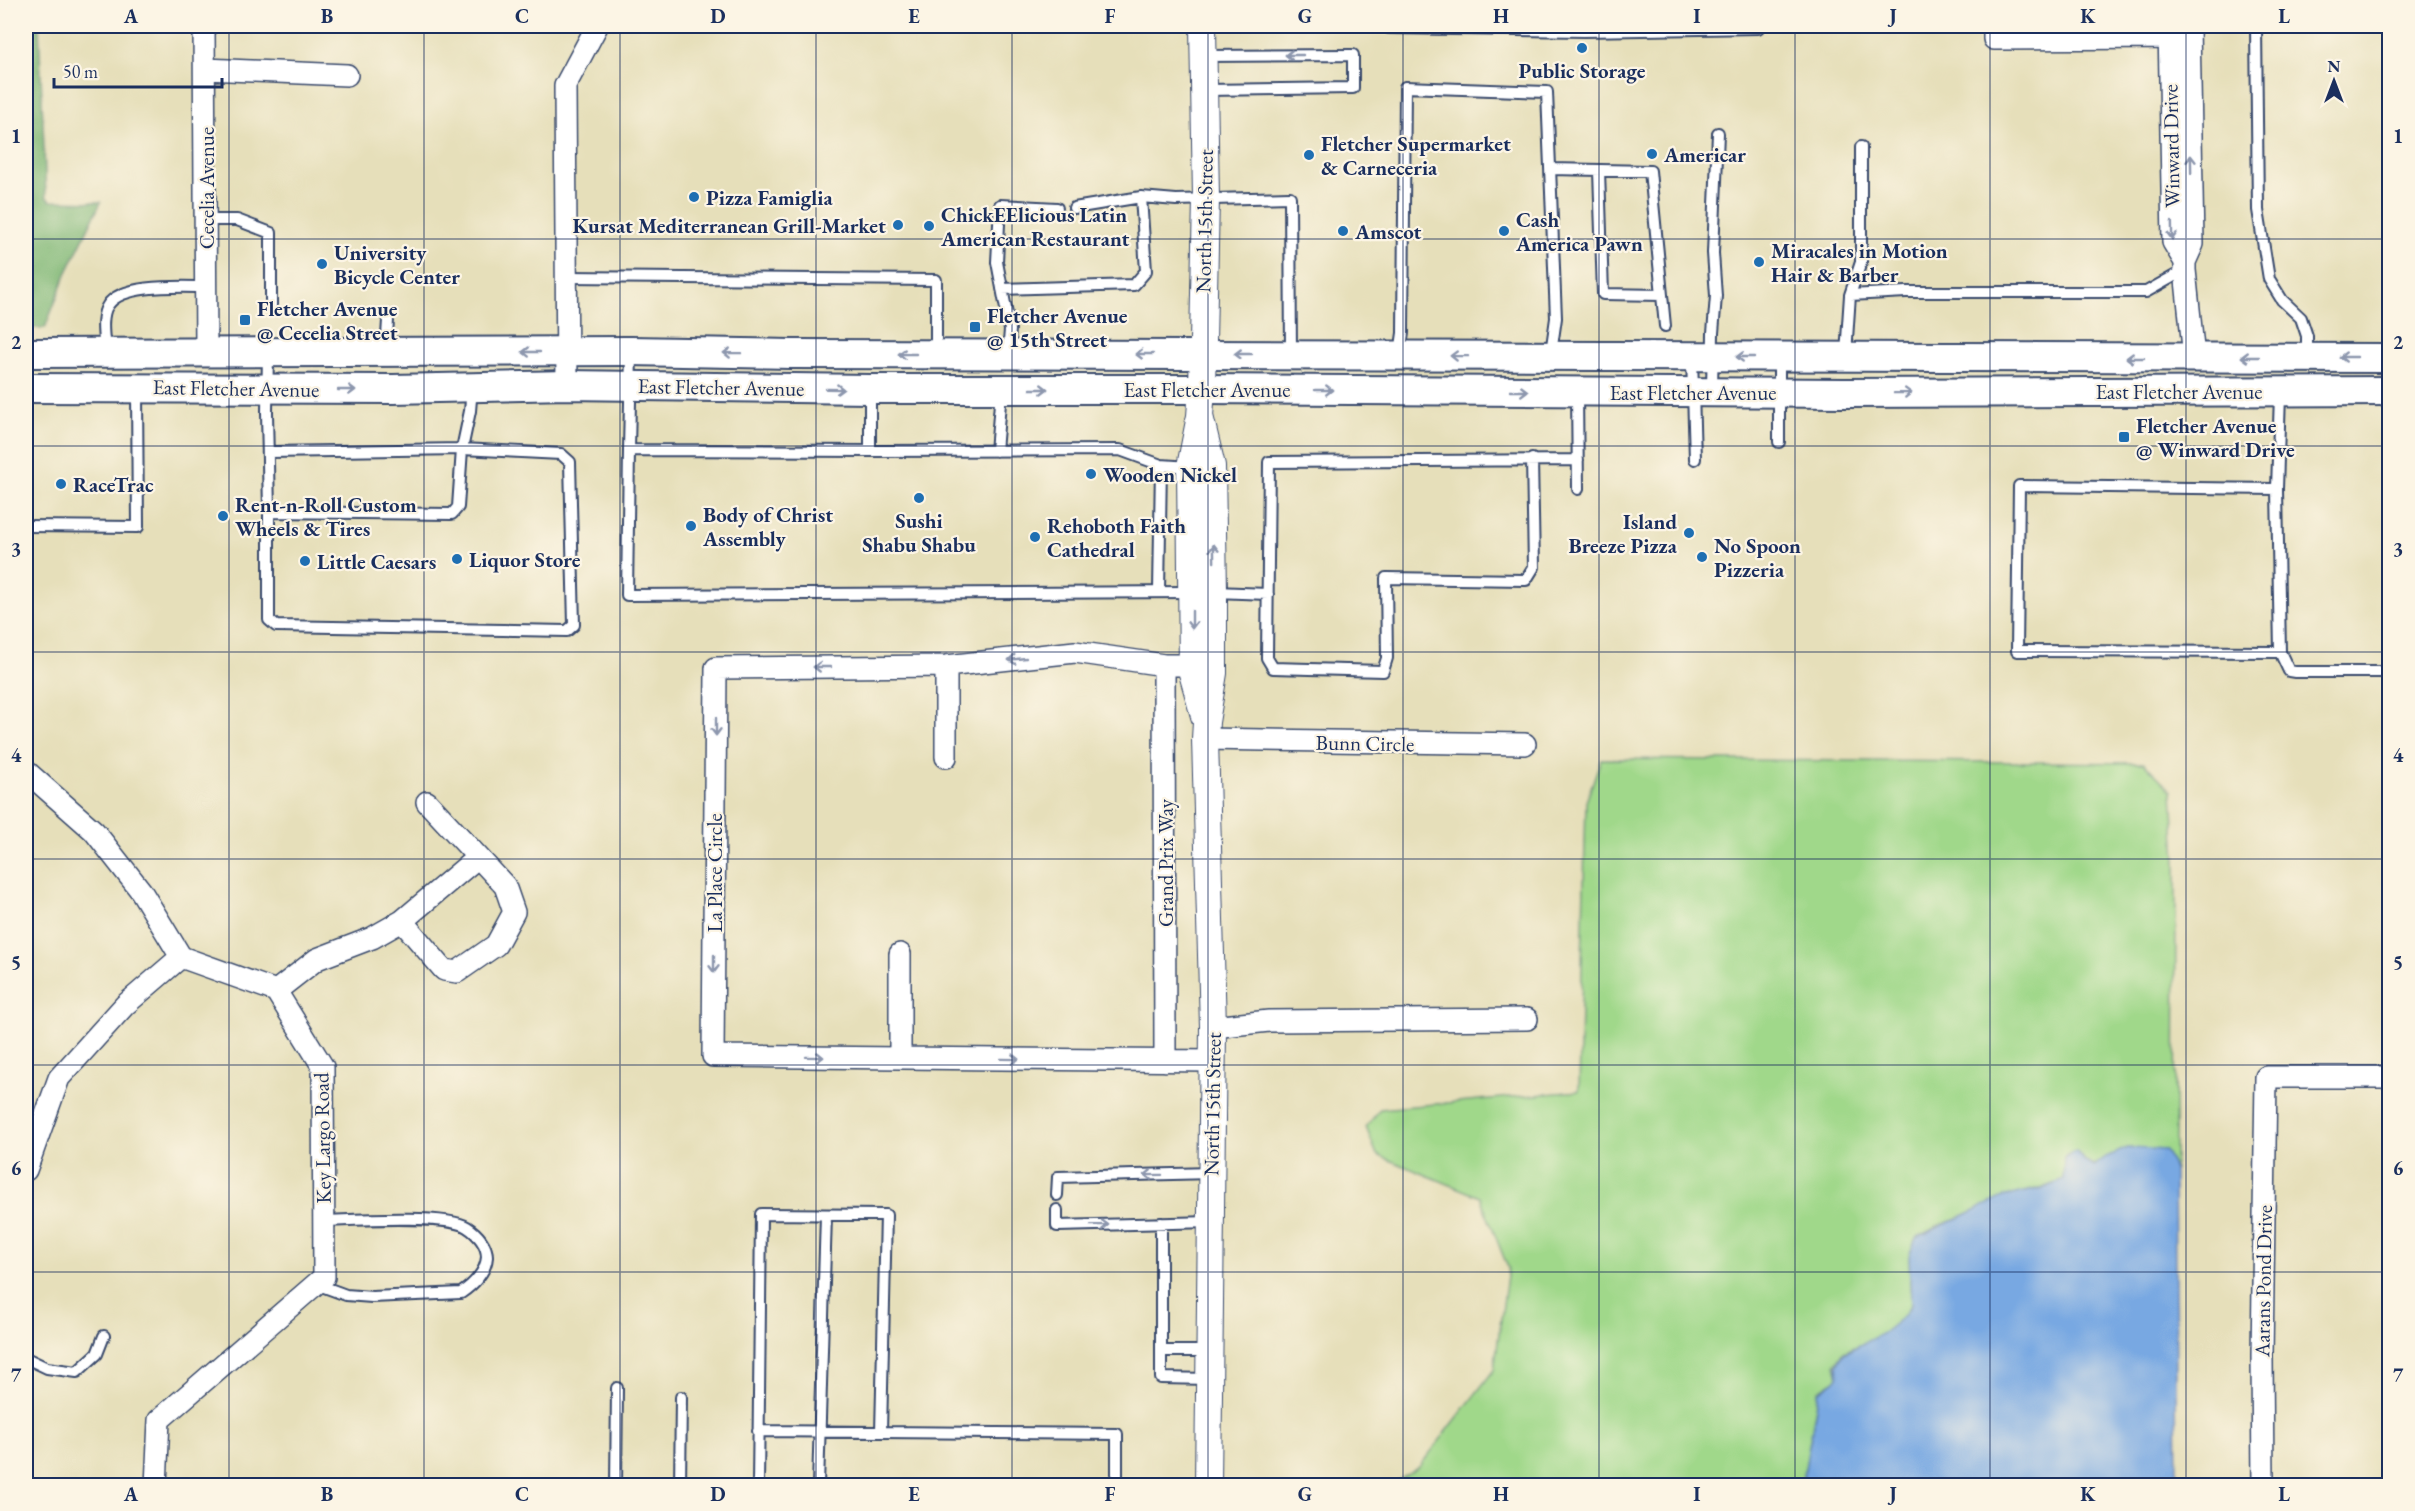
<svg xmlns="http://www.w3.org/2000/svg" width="2415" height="1511" viewBox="0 0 2415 1511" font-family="'EB Garamond',serif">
<rect width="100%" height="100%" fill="#fcf5e5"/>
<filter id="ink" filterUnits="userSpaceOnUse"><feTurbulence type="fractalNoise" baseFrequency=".0167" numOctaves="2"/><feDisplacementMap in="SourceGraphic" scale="12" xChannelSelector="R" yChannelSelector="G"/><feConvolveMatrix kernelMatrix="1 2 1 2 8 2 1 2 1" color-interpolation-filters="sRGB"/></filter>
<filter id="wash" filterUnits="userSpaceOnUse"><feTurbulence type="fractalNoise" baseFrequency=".008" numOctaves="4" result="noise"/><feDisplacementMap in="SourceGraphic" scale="24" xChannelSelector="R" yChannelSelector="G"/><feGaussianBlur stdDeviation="1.35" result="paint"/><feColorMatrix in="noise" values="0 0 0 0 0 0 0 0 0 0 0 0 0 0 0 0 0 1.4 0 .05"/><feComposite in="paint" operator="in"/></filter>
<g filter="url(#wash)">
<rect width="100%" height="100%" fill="#e6dfba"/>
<!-- green -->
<path fill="#a0d88a" stroke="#5e8474" stroke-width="1.5" d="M1601 759 2144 763 2172 791 2176 862 2175 1170 2165 1150 2127 1148 2093 1165 2084 1160 2076 1151 2064 1157V1180L2047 1186 2005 1197 1930 1230 1916 1238 1909 1256 1911 1305 1904 1316 1880 1336 1843 1352 1835 1365 1838 1378 1819 1390 1802 1485H1392L1420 1466 1494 1370 1508 1268 1480 1197 1377 1155 1366 1127 1380 1109 1579 1091 1586 802Z"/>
<!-- forest -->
<path fill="#80b876" stroke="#4e746a" stroke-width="1.5" d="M26 26H39L46 197 51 201 101 202 66 274 45 328H26Z"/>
<!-- water -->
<path fill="#78a8e2" stroke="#4a6ca0" stroke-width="1.5" d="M2128 1148 2165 1150 2174 1169 2177 1485H1802L1819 1392 1838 1378 1837 1365 1844 1353 1883 1333 1904 1316 1911 1305 1909 1256 1916 1238 2003 1197 2048 1187 2063 1180 2064 1158 2076 1151 2083 1160 2094 1166 2106 1157Z"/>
</g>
<g filter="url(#ink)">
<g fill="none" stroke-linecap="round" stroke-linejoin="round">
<!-- service casing -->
<g stroke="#39496c" stroke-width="14">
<path id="service" d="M1387 26 1389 28 1584 31 1758 28 1760 26
M2256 26 2258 210 2269 279 2282 300 2301 318 2307 336V357
M1203 56 1353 55V88L1204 90
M1551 169 1650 171 1665 326
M1599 170 1603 294 1662 295
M1074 208 1141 197 1176 200 1290 197 1291 354
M206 220H237L271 233V306
M565 277 936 280V353
M1002 289 1134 285 1146 271 1141 197
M1850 295 1861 262V147
M105 351C104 338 100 316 108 305 122 283 182 287 206 287
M268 352 267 412 269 512 452 514 458 507 462 449 470 411 472 387
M386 352 388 320
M631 353 629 450 870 451
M1008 354 1010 330 997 262 1000 205 1057 208
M1400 354 1403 333 1405 87 1547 92 1556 318 1551 353
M1846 354 1850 295 1906 292H2146L2185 270
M1692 357 1695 459
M870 390V451L1120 450 1161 465 1190 467
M1577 392 1578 489
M1712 392 1713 333 1716 296 1713 253 1718 133
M2280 394 2277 489 2280 652 2289 671 2295 672H2390
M1779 442V358
M629 450 627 595 1191 592
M996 451 1001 391
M269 452 462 449 561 454 570 462 574 625 567 631 276 626 269 620V512
M1532 459 1534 567 1526 580 1386 578 1387 658 1383 671 1273 668 1267 658 1269 462 1578 460
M2277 489 2019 486 2017 651 2280 652
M26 526 138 527 137 390
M1159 592 1161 465
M1215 592 1268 594
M1057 1195 1058 1177 1211 1173
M1057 1210V1226L1211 1222
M1161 1223V1378L1209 1379
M316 1284 346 1295 372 1297 461 1293C473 1285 486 1272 487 1257 487 1245 478 1234 467 1227 446 1214 353 1220 324 1221
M1161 1351H1209
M26 1358 47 1368 77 1372 97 1354 104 1336
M758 1431 881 1432
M616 1486 617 1388
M680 1486 681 1397
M758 1486 761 1214 886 1215 881 1432 1117 1434V1486
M818 1486 826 1215"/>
</g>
<!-- minor casing -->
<g stroke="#39496c" stroke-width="24">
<path id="minor" d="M204 26 206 351
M1994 26V39L2182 38
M2169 26 2173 242 2185 262
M2189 26 2193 244 2185 262V270L2194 358
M205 69 347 75
M567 385 565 86 597 26
M1164 665 1165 1061
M1192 665H1164L1075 652 946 666 716 668 713 1056 1212 1061
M946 666V757
M1205 739 1525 744
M26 771 94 831 141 891 181 957
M402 921 478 857
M900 954V1058
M276 991 317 959 372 938 402 921 444 970 457 972 496 945 514 912 505 886 427 802
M1213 1027 1269 1021 1527 1019
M26 1170 59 1078 125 1005 181 957 276 991 323 1067 324 1277 159 1420 156 1486
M2263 1486 2262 1356 2266 1077H2390"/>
</g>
<!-- tertiary casing -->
<g stroke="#39496c" stroke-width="28">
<path id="tertiary" d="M1203 26 1206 198 1202 389 1200 416 1190 467 1192 673 1204 716
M1200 416 1212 466 1214 592V673L1206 722 1205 739 1213 1027 1208 1486"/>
</g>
<!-- secondary casing -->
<g stroke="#39496c" stroke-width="32">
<path id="secondary" d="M26 353 631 351 791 354 2390 358
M26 388 393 389 567 385 870 389H1202L1845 393 2390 391"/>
</g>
<!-- service -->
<use href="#service" stroke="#fff" stroke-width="10"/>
<!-- minor -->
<use href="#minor" stroke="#fff" stroke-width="21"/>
<!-- tertiary -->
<use href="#tertiary" stroke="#fff" stroke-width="26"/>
<!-- secondary -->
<use href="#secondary" stroke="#fff" stroke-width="28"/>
</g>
<!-- one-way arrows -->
<defs><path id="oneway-shaft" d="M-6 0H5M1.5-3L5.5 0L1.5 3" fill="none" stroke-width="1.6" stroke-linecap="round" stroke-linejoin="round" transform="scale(1.5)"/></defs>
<g stroke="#8d97ae">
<use href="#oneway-shaft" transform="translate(1294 55) rotate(180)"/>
<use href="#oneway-shaft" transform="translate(2191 164) rotate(-91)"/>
<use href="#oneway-shaft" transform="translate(2172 231) rotate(89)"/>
<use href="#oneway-shaft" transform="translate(531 352) rotate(180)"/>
<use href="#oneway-shaft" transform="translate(732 353) rotate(-179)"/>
<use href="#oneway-shaft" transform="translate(907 354) rotate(-180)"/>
<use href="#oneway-shaft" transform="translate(1144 354) rotate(180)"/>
<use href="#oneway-shaft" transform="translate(1243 354) rotate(-180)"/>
<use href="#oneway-shaft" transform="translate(1459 356) rotate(-179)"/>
<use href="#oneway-shaft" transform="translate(1745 357) rotate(-180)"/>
<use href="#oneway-shaft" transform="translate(2250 357) rotate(180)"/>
<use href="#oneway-shaft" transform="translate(2348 357) rotate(-180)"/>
<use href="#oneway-shaft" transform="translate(2135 358) rotate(180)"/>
<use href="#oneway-shaft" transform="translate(835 389) rotate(1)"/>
<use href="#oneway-shaft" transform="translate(1039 389)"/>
<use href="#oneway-shaft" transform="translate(347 390)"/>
<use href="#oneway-shaft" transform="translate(1324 390)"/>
<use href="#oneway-shaft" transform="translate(1519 391)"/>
<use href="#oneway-shaft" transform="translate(1903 393) rotate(-1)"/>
<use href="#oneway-shaft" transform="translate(1214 553) rotate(-91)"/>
<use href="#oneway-shaft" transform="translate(1192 620) rotate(90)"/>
<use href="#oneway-shaft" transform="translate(1017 659) rotate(174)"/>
<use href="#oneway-shaft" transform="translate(822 667) rotate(180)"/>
<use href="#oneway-shaft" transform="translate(716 727) rotate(90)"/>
<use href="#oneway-shaft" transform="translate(714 964) rotate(90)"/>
<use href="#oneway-shaft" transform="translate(815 1057) rotate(1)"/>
<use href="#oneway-shaft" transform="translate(1010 1059) rotate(1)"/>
<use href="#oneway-shaft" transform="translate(1153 1175) rotate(179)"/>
<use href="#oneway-shaft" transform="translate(1100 1225) rotate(-1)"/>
</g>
</g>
<!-- grid -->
<path fill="none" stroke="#1b2f5e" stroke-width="1.5" stroke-opacity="0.55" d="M229 26V1486M424 26V1486M620 26V1486M816 26V1486M1012 26V1486M1208 26V1486M1403 26V1486M1599 26V1486M1795 26V1486M1990 26V1486M2186 26V1486M26 239H2390M26 446H2390M26 652H2390M26 859H2390M26 1065H2390M26 1272H2390"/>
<!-- markers -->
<g fill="#1f6fb2" stroke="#fcf5e5" stroke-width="2">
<circle cx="1582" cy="48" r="6"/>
<circle cx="1652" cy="154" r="6"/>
<circle cx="1309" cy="155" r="6"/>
<circle cx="694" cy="197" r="6"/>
<circle cx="898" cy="225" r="6"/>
<circle cx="929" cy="226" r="6"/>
<circle cx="1343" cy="231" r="6"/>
<circle cx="1504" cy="231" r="6"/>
<circle cx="1759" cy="262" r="6"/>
<circle cx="322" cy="264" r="6"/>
<rect x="239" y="314" width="12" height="12" rx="3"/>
<rect x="969" y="321" width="12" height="12" rx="3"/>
<rect x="2118" y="431" width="12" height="12" rx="3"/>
<circle cx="1091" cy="474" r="6"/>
<circle cx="61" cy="484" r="6"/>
<circle cx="919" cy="498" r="6"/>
<circle cx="223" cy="516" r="6"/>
<circle cx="691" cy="526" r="6"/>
<circle cx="1689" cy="533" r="6"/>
<circle cx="1035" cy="537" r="6"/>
<circle cx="1702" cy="557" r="6"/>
<circle cx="457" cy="559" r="6"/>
<circle cx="305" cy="561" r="6"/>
</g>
<g text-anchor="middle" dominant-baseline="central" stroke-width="4.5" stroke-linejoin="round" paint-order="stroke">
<!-- poi labels -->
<g font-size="21" font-weight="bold" fill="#1b2f5e" stroke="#fcf5e5" text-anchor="start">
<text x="1582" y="70" text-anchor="middle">Public Storage</text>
<text x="1321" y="143">Fletcher Supermarket<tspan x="1321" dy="24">&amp; Carneceria</tspan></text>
<text x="1664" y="154">Americar</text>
<text x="706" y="197">Pizza Famiglia</text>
<text x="941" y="214">ChickEElicious Latin<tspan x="941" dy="24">American Restaurant</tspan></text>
<text x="1516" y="219">Cash<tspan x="1516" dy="24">America Pawn</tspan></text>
<text x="886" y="225" text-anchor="end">Kursat Mediterranean Grill-Market</text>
<text x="1355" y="231">Amscot</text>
<text x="1771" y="250">Miracales in Motion<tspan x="1771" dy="24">Hair &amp; Barber</tspan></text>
<text x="334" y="252">University<tspan x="334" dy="24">Bicycle Center</tspan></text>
<text x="257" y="308">Fletcher Avenue<tspan x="257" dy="24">@ Cecelia Street</tspan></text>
<text x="987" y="315">Fletcher Avenue<tspan x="987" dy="24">@ 15th Street</tspan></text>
<text x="2136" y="425">Fletcher Avenue<tspan x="2136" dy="24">@ Winward Drive</tspan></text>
<text x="1103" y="474">Wooden Nickel</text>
<text x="73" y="484">RaceTrac</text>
<text x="235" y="504">Rent-n-Roll Custom<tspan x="235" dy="24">Wheels &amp; Tires</tspan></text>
<text x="703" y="514">Body of Christ<tspan x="703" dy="24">Assembly</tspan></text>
<text x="919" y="520" text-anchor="middle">Sushi<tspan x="919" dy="24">Shabu Shabu</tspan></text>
<text x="1677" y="521" text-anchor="end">Island<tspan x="1677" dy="24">Breeze Pizza</tspan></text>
<text x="1047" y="525">Rehoboth Faith<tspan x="1047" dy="24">Cathedral</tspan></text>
<text x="1714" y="545">No Spoon<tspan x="1714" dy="24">Pizzeria</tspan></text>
<text x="469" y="559">Liquor Store</text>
<text x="317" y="561">Little Caesars</text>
</g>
<!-- street labels -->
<g font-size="21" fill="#1b2f5e" stroke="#fcf5e5">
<text transform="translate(2171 146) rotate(-91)">Winward Drive</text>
<text transform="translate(206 188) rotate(-90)">Cecelia Avenue</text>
<text transform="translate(1204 221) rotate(-89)">North 15th Street</text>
<text transform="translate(721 387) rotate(1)">East Fletcher Avenue</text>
<text transform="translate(236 388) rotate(1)">East Fletcher Avenue</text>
<text x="1207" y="389">East Fletcher Avenue</text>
<text x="2179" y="391">East Fletcher Avenue</text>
<text x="1693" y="392">East Fletcher Avenue</text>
<text transform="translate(1365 743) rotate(1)">Bunn Circle</text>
<text transform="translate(1165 863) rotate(-90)">Grand Prix Way</text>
<text transform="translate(714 873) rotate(-90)">La Place Circle</text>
<text transform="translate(1212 1104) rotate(-89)">North 15th Street</text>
<text transform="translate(322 1138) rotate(-91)">Key Largo Road</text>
<text transform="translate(2263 1281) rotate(-89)">Aarans Pond Drive</text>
</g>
</g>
<!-- margin -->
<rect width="2415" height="1511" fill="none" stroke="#fcf5e5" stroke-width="66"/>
<!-- north arrow -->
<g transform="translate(2334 81)" stroke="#fcf5e5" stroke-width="4.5" paint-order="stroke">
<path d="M0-4.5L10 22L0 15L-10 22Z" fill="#1b2f5e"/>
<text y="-9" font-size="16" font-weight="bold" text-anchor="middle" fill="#1b2f5e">N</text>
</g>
<!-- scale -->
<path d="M54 78v9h168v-9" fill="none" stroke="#1b2f5e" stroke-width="3"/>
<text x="63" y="78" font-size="18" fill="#1b2f5e" stroke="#fcf5e5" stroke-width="4.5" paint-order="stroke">50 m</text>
<rect x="33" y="33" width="2349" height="1445" fill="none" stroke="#1b2f5e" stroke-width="2"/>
<g font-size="20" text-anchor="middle" font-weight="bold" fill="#1b2f5e">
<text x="131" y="23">A</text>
<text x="327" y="23">B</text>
<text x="522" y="23">C</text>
<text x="718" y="23">D</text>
<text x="914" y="23">E</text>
<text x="1110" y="23">F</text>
<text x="1305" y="23">G</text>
<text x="1501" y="23">H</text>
<text x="1697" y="23">I</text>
<text x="1893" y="23">J</text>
<text x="2088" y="23">K</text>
<text x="2284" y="23">L</text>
<text x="16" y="143">1</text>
<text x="2398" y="143">1</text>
<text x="16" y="349">2</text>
<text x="2398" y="349">2</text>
<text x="16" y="556">3</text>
<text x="2398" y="556">3</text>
<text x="16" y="762">4</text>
<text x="2398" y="762">4</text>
<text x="16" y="969">5</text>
<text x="2398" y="969">5</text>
<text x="16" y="1175">6</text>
<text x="2398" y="1175">6</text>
<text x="16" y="1382">7</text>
<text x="2398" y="1382">7</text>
<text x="131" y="1501">A</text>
<text x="327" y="1501">B</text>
<text x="522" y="1501">C</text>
<text x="718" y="1501">D</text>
<text x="914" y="1501">E</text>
<text x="1110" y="1501">F</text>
<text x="1305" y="1501">G</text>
<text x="1501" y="1501">H</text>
<text x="1697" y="1501">I</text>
<text x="1893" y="1501">J</text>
<text x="2088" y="1501">K</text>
<text x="2284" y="1501">L</text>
</g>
</svg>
